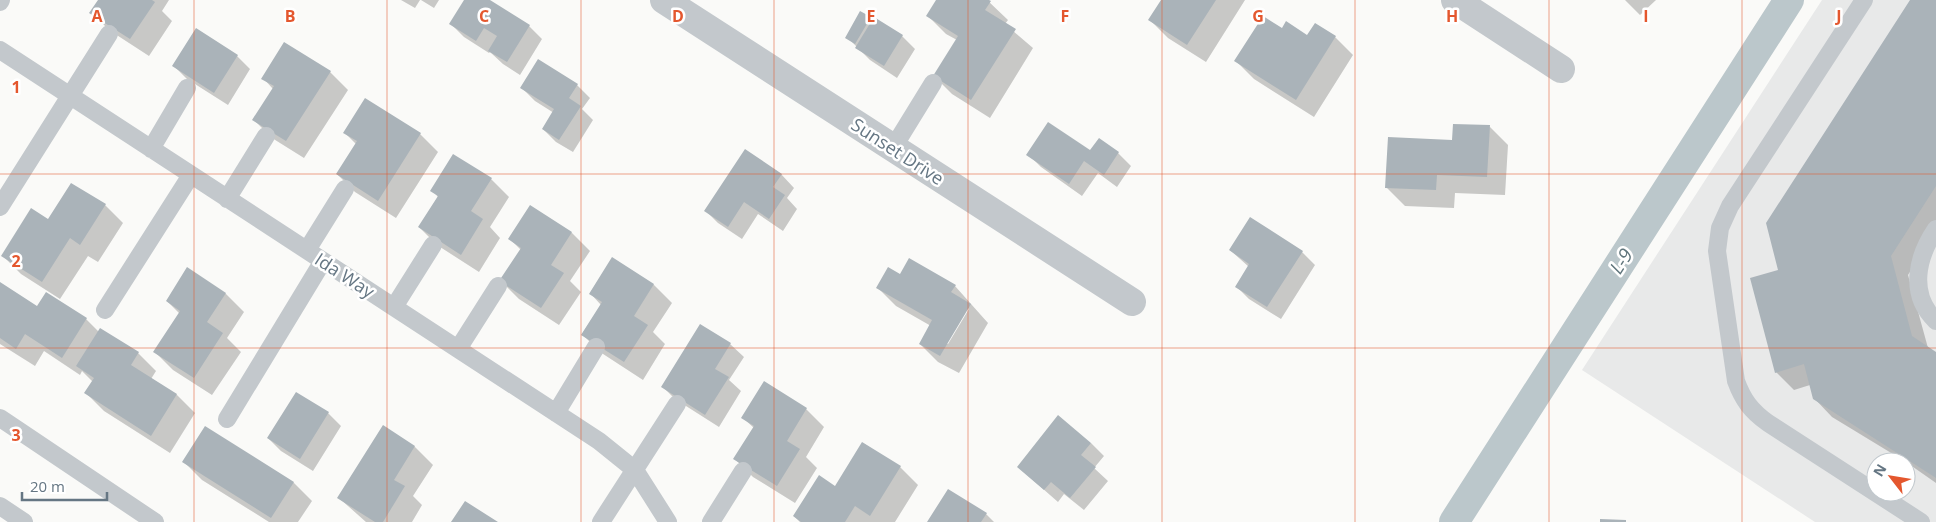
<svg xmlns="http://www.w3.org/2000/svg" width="1936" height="522" viewBox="0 0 1936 522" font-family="'Open Sans',sans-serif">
<rect width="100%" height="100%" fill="#fafaf8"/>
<!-- built -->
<path fill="#e8e9e9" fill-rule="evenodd" d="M1822 0H1936V522H1815L1582 370ZM1876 462H1906V492H1876Z"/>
<!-- shadow -->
<path fill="#0003" fill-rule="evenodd" d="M99 0H169L162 11 172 21 149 56 109 30 91 12Z
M401 0H420L415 8Z
M421 0H439L434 8Z
M465 0H488L529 26 542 39 520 75 503 64 490 52 489 53 464 37 451 24Z
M937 0H987L1008 20 1005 24 1033 48 990 118 952 94 934 76 957 40 946 34 928 16Z
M1162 0H1245L1206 62 1168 38 1150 20Z
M1625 0H1656L1640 15Z
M1912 0H1936V232L1908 275 1928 348 1936 353V483L1906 462 1832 417 1814 398 1810 385 1794 390 1776 372 1780 271Z
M870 18 902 36 915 49 897 78 870 60 847 37Z
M1282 30 1308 36 1335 37 1353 55 1314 117 1254 79 1236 61Z
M237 56 250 69 228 105 187 79 174 66Z
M330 72 348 90 304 158 272 138 254 120 273 89 263 78Z
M577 85 590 98 582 109 593 120 573 152 556 142 543 129 554 113 535 101 522 88Z
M1490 127 1508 145 1505 195 1455 193 1454 208 1405 206 1386 187 1454 142Z
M345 133 420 134 438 152 396 218 355 192 337 174 356 144Z
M1091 152 1118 153 1131 166 1117 187 1098 173 1082 196 1041 167 1028 154Z
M781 174 794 188 787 198 797 209 783 231 758 214 742 239 718 223 705 210Z
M491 179 509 197 490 227 500 238 479 272 437 245 419 227 438 197 432 190Z
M105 205 123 223 98 262 88 256 60 299 21 274 3 256 48 221Z
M531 207 572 233 590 251 570 281 581 292 559 325 519 299 501 281 521 250 510 239Z
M1230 250 1302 252 1315 265 1281 319 1249 299 1236 286 1249 267Z
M612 259 654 285 672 303 653 332 665 344 643 380 600 352 582 334 601 305 590 293Z
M188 269 226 294 244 312 227 338 241 352 212 395 173 370 155 352 180 314 167 301Z
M900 275 955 286 988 323 959 373 938 362 920 344 931 326 896 306 878 288ZM967 307 969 309 948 344 946 343Z
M0 284 37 307 86 319 99 332 138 353 156 371 151 379 177 395 195 413 170 453 104 411 86 393 93 382 82 371 80 375 44 351 35 366 0 344Z
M730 344 744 357 729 380 741 391 719 427 675 399 662 386Z
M806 409 824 427 806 457 817 468 795 503 753 477 735 459 754 428 743 418Z
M328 413 341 426 313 471 281 451 268 438Z
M383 427 415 447 433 465 413 496 422 505 412 522H366L339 498Z
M205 428 294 483 312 501 298 522H269L202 480 184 462Z
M863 443 900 467 918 485 895 522H800L794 516 836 487Z
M1091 443 1104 456 1094 468 1108 481 1084 510 1064 494 1058 502 1018 467Z
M986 514 994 522H929Z"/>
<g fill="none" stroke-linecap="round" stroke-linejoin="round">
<!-- canal -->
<path stroke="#bbc7cb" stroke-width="30" d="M1454 522 1789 0"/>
</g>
<!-- building -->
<path fill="#aab3b9" d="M98 0H152L155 2 130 39 89 13Z
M464 0H490L530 25 507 62 488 51 497 36 484 28 476 41 449 24Z
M936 0H989L991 1 985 10 1016 29 971 100 933 76 958 36 926 16Z
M1161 0H1216L1187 45 1148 20Z
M1910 0H1936V186L1891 256 1912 336 1936 352V478L1813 399 1804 364 1775 373 1750 278 1778 270 1766 223Z
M860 11 871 17 855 44 845 38Z
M1263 16 1282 28 1286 21 1307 35 1315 23 1336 36 1296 100 1234 61Z
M874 17 903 35 884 66 855 48Z
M196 28 238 55 214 93 172 66Z
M284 42 331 71 286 141 252 120 274 86 261 79Z
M538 59 578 84 569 98 581 106 559 140 542 129 554 109 520 88Z
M365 98 421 133 378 201 336 174 357 141 343 133Z
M1048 122 1090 150 1099 138 1119 152 1104 175 1084 161 1069 184 1026 155Z
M1453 124 1490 125 1487 177 1437 175 1436 190 1385 188 1388 137 1452 140Z
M745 149 782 174 773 187 785 195 769 219 744 202 728 227 704 211Z
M453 154 492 178 471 211 483 219 461 255 418 227 438 196 430 191Z
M71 183 106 204 80 245 70 238 42 282 1 256 31 208 48 219Z
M530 205 572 232 551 265 564 273 541 308 499 281 521 248 508 239Z
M1250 217 1303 251 1267 307 1235 287 1249 264 1229 250Z
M612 257 654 284 634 316 648 325 624 362 581 335 602 302 589 294Z
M909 258 956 285 951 292 971 304 940 356 919 344 932 320 876 288 888 267 900 274Z
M187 267 226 293 207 322 223 333 194 378 153 352 180 311 166 301Z
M0 282 37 306 46 292 87 318 62 358 25 334 16 349 0 338Z
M700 324 731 343 715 369 729 377 705 415 661 387Z
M100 328 139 352 131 365 177 394 151 436 84 393 94 378 76 366Z
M764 381 807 408 787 441 800 449 777 486 733 459 754 426 741 418Z
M296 392 329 412 300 459 267 438Z
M1058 415 1091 443 1081 455 1096 467 1070 498 1051 482 1044 490 1017 467Z
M383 425 415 446 394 480 405 486 383 522H375L337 498Z
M205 426 294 482 271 518 182 462Z
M862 442 901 466 870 516 855 506 845 522H801L793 516 819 475 835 486Z
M948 489 987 513 981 522H927Z
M465 501 498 522H451Z
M1600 519 1626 520V522H1600Z"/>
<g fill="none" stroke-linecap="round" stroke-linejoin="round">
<!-- lane -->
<path stroke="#c3c8cc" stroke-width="18" d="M1864 0 1730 206 1720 228 1717 251 1736 381C1743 400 1751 411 1768 423L1921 522
M0 2 1 0
M0 50 599 441 635 470 668 522
M893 148 933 83
M151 149 187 88
M227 199 266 136
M0 207 109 34
M1936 229C1917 257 1908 294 1936 321
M307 250 345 189
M394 307 433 245
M105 310 191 175
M458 349 498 286
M556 413 596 347
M0 418 155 522
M227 419 323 261
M0 506 24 522
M601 522 677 404
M711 522 743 471"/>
<!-- street -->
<path stroke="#c3c8cc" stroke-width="28" d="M664 0 1132 302
M1455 0 1561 69"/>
</g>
<!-- grid -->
<path fill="none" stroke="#e4572e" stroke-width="1" stroke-opacity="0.55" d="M194 0V522M387 0V522M581 0V522M774 0V522M968 0V522M1162 0V522M1355 0V522M1549 0V522M1742 0V522M0 174H1936M0 348H1936"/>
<g text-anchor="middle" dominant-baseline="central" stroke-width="5" stroke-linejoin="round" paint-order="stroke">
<!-- street labels -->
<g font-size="18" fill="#657683" stroke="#fff">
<text transform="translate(898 151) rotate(33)">Sunset Drive</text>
<text transform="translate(345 275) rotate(33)">Ida Way</text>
</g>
<!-- water labels -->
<g font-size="19" font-style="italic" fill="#60757c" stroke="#fff">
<text transform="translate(1621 261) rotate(-57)">L-9</text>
</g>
</g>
<g font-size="16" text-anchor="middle" font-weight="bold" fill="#e4572e" stroke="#fff" stroke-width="5" stroke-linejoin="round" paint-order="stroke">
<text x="97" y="22">A</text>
<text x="290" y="22">B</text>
<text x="484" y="22">C</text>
<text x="678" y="22">D</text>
<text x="871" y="22">E</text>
<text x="1065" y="22">F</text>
<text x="1258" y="22">G</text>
<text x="1452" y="22">H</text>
<text x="1646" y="22">I</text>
<text x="1839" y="22">J</text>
<text x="16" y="93">1</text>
<text x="16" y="267">2</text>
<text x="16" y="441">3</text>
</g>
<!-- north arrow -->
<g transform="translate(1891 477) rotate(301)"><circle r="24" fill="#ffffff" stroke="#c1c8cd"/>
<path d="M0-4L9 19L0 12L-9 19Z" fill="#e4572e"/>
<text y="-8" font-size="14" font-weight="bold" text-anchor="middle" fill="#657683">N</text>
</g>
<!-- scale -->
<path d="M22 492v8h85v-8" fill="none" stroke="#657683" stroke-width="2.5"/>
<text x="30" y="492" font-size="15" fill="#657683" stroke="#ffffff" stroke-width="4" paint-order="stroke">20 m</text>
</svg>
